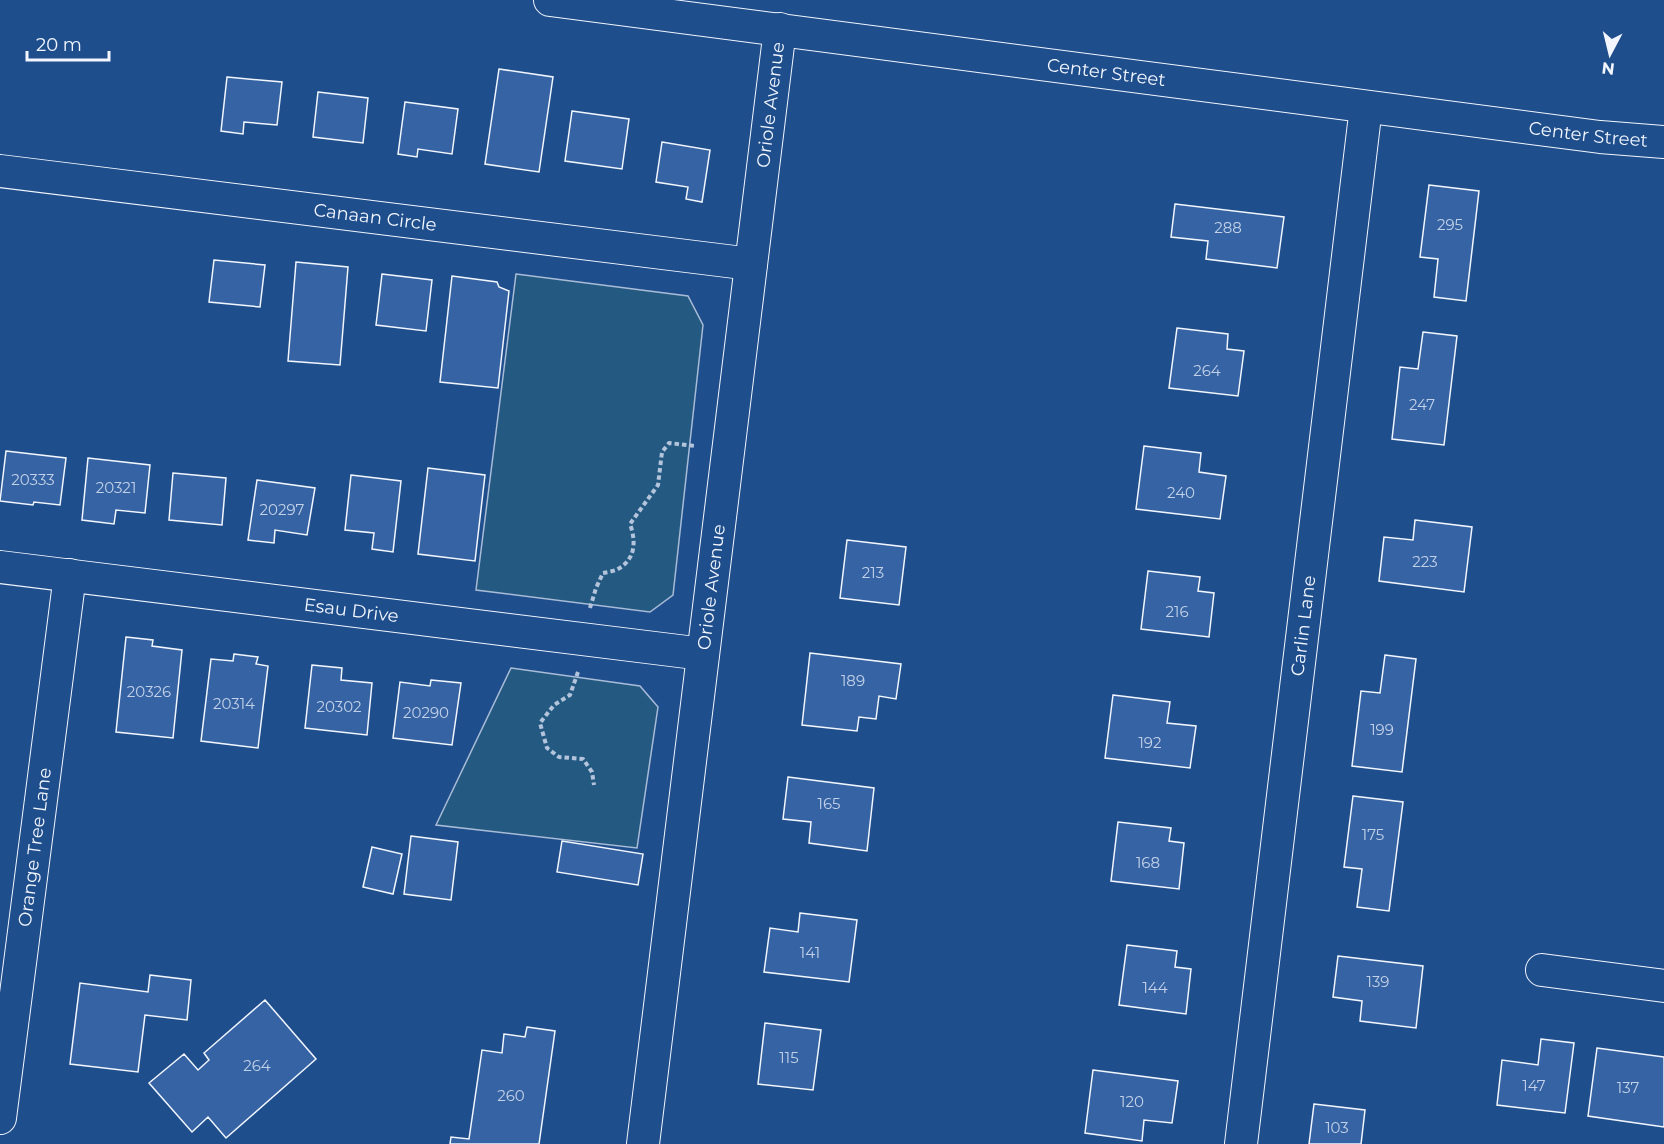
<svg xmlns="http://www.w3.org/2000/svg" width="1664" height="1144" viewBox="0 0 1664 1144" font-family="Montserrat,sans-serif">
<rect width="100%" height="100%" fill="#1f4e8c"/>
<!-- green -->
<path fill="#245a82" stroke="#a8bbd7" stroke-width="1.5" d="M516 274 688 296 703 325 673 595 650 612 476 590Z
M511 668 640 686 658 707 637 848 436 825Z"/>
<!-- building -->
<path fill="#3563a3" stroke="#f2f6ff" stroke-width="1.5" d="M499 69 553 77 539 172 485 164Z
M227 77 282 82 277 125 244 122 243 134 221 131Z
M318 92 368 98 363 143 313 137Z
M405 102 458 109 452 154 418 149 417 157 398 154Z
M572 111 629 119 622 169 565 161Z
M662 142 710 150 702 202 686 199 688 187 656 182Z
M1429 185 1479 191 1466 301 1434 297 1438 259 1420 257Z
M1175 204 1284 217 1277 268 1206 259 1208 241 1171 237Z
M214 260 265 265 260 307 209 302Z
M296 262 348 267 340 365 288 361Z
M382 274 432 280 426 331 376 325Z
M452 276 497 282 499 287 509 291 498 388 440 382Z
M1177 328 1228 334 1227 349 1244 351 1238 396 1169 388Z
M1423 332 1457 336 1444 445 1392 439 1400 367 1418 369Z
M1144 446 1201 453 1199 472 1226 476 1220 519 1136 509Z
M6 451 66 458 60 505 34 502 33 505 0 501Z
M88 458 150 465 145 513 116 510 114 524 82 520Z
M428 468 485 475 475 561 418 554Z
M173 473 226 478 222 525 169 520Z
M351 475 401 481 393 552 372 549 374 533 345 530Z
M257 480 315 488 307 535 275 530 274 543 248 540Z
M1415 520 1472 527 1464 592 1379 581 1384 537 1413 540Z
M847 540 906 547 899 605 840 598Z
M1148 571 1200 577 1198 591 1214 593 1209 637 1141 629Z
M126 637 153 640 152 646 182 650 173 738 116 732Z
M810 653 901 664 896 699 879 696 876 719 859 717 857 731 802 725Z
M234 654 258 657 256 664 268 666 258 748 201 741 211 659 233 661Z
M1385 655 1416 659 1402 772 1352 766 1361 691 1380 693Z
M312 665 342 668 341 680 372 683 367 735 305 728Z
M431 680 461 683 452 745 393 738 400 682 430 686Z
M1113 695 1170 702 1167 723 1196 726 1190 768 1105 758Z
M788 777 874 788 867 851 809 843 811 822 783 819Z
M1353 796 1403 802 1389 911 1357 907 1362 869 1344 867Z
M1118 822 1171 828 1169 841 1184 843 1179 889 1111 881Z
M411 836 458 842 451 900 404 894Z
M562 841 643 854 638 885 557 872Z
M372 847 402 854 393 894 363 887Z
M800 913 857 920 849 982 764 972 770 928 798 932Z
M1127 945 1177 951 1175 967 1191 969 1186 1014 1119 1005Z
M1338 956 1423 966 1416 1028 1360 1021 1362 1001 1333 997Z
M150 975 191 980 187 1020 145 1015 138 1072 70 1064 80 983 148 992Z
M265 1000 316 1059 226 1138 208 1117 192 1132 149 1083 184 1054 198 1070 209 1060 204 1053Z
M765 1023 821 1030 813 1090 758 1084Z
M527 1027 555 1031 539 1144H450L451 1137 469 1139 482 1050 502 1053 504 1034 525 1037Z
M1541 1039 1574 1043 1565 1113 1497 1105 1502 1060 1538 1065Z
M1597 1048 1664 1057V1127L1588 1116Z
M1093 1070 1178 1081 1172 1123 1144 1120 1142 1141 1085 1133Z
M1314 1104 1365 1110 1361 1144H1309Z"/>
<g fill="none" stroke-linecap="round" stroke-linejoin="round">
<!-- minor casing -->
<g stroke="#f2f6ff" stroke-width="34">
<g id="minor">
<path id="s1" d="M550 0 1600 137 1664 142"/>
<path id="s2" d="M0 171 751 264"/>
<path id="s3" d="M0 567 703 654"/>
<path d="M1542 970 1664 986"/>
<path id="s4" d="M0 1118 70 575"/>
<path id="s5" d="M643 1144 780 29"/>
<path id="s6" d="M1241 1144 1366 107"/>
</g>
</g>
<!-- path -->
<path stroke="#b3c4dc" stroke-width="4" stroke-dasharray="4.5 3" stroke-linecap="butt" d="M590 608 596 588 603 573C608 572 615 571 618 569 636 559 636 541 630 524L658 485 662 452 669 443 695 446
M578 672 570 695 554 705 540 723 547 748 559 757 583 759 592 772 594 785"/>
<!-- minor -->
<use href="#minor" stroke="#1f4e8c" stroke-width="32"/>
</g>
<g text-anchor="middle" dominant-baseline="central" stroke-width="4.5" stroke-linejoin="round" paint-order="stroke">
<!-- number labels -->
<g font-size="15" fill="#c3d1e8">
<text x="1450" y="224">295</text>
<text x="1228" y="227">288</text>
<text x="1207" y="370">264</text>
<text x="1422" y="404">247</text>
<text x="33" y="479">20333</text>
<text x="116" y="487">20321</text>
<text x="1181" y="492">240</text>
<text x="282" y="509">20297</text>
<text x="1425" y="561">223</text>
<text x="873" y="572">213</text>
<text x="1177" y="611">216</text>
<text x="853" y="680">189</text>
<text x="149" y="691">20326</text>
<text x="234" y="703">20314</text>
<text x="339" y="706">20302</text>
<text x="426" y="712">20290</text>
<text x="1382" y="729">199</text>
<text x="1150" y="742">192</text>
<text x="829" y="803">165</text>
<text x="1373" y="834">175</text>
<text x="1148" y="862">168</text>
<text x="810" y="952">141</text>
<text x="1378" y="981">139</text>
<text x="1155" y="987">144</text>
<text x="789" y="1057">115</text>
<text x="257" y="1065">264</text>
<text x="1534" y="1085">147</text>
<text x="1628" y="1087">137</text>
<text x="511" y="1095">260</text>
<text x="1132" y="1101">120</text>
<text x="1337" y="1127">103</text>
</g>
<!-- street labels -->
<g font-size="18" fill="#f2f6ff" stroke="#1f4e8c">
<text stroke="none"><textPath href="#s1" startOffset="561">Center Street</textPath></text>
<text stroke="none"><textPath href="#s5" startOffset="1047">Oriole Avenue</textPath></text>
<text stroke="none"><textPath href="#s1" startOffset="1047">Center Street</textPath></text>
<text stroke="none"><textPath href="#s2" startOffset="378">Canaan Circle</textPath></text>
<text stroke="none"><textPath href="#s5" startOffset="561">Oriole Avenue</textPath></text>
<text stroke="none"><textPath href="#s3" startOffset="354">Esau Drive</textPath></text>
<text stroke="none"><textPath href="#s6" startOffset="522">Carlin Lane</textPath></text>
<text stroke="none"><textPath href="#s4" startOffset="273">Orange Tree Lane</textPath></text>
</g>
</g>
<!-- north arrow -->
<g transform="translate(1610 54) rotate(187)" stroke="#1f4e8c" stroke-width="4.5" paint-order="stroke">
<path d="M0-4.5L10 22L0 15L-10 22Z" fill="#f2f6ff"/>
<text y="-9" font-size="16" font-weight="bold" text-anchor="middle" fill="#f2f6ff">N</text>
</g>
<!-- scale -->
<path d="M27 51v9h82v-9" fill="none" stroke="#f2f6ff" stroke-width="3"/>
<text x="36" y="51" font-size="18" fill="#f2f6ff" stroke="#1f4e8c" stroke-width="4.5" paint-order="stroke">20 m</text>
</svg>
